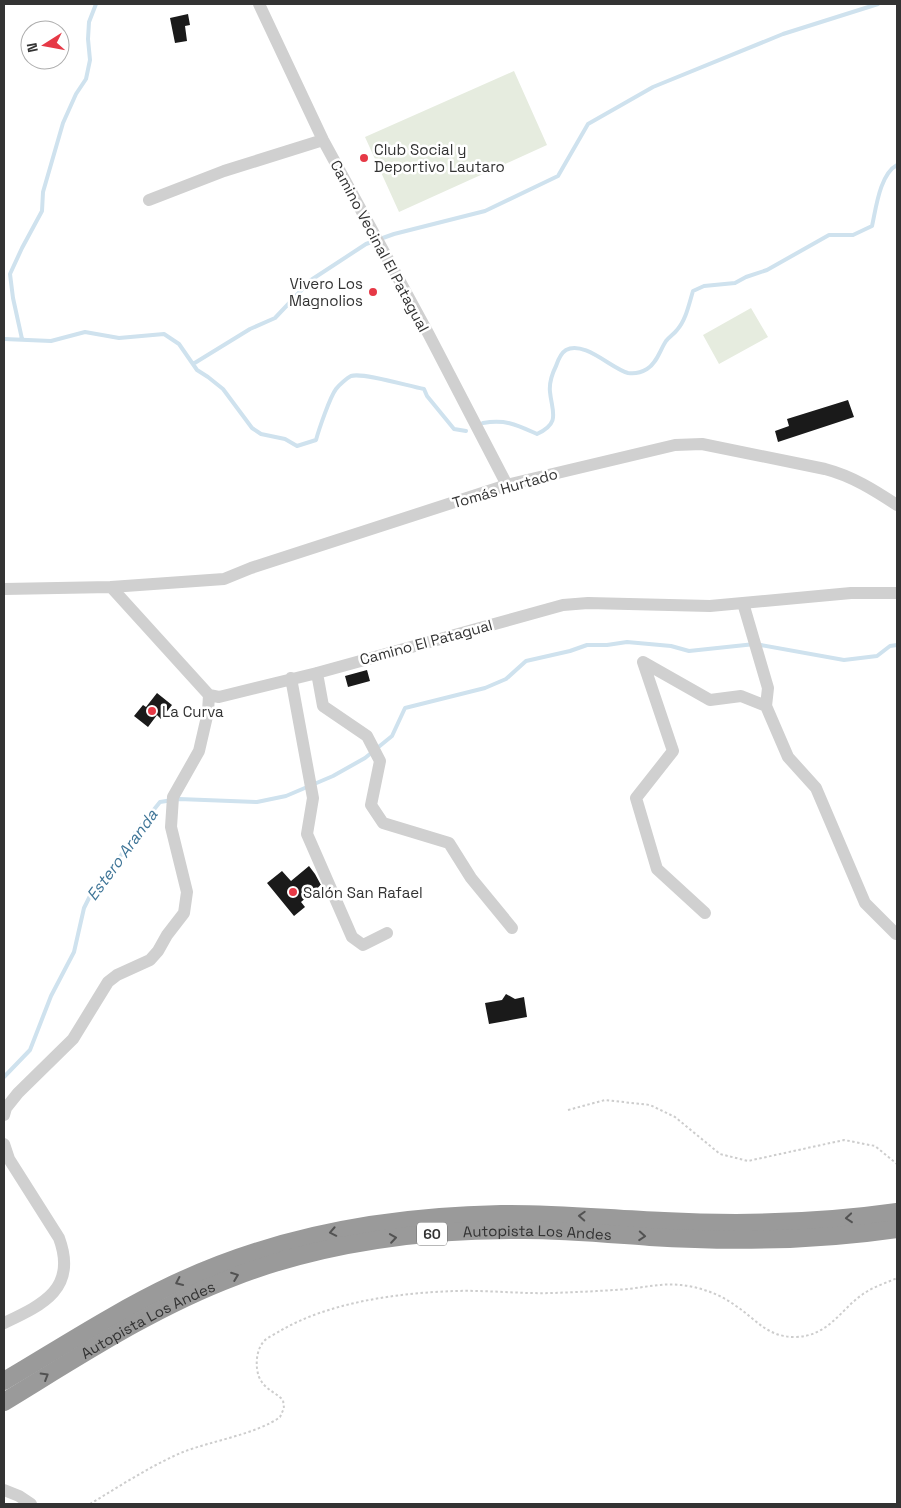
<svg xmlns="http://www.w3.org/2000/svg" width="901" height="1508" viewBox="0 0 901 1508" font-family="'Space Grotesk',sans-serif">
<rect width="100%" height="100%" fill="#fff"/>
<!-- green -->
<path fill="#e6ecdf" d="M514 71 547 145 399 212 365 137Z
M751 308 768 337 719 364 703 335Z"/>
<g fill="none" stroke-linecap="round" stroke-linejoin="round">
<!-- stream -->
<path stroke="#cfe2ee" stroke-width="4" d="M4 339 51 341 85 332 119 338 164 334 179 344 197 370 208 377 223 389 252 428 261 434 285 439 297 446 316 440C319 429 330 397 336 389 339 385 347 378 351 376 363 372 408 386 424 389L427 396 454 429 466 431
M22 339 13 298 10 274 22 248 42 211 43 192 63 123 76 94 86 79 90 60 88 39 89 22 96 4
M193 364 250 329 275 318 311 280 366 244 394 234 485 211 558 176 588 124 653 87 783 34 878 4
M483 423C506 419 517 425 537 434 561 423 552 412 550 392 549 383 552 374 556 366 558 360 561 353 566 350 584 340 612 369 628 373 634 374 642 372 647 369 657 363 660 350 666 341 669 337 674 334 677 330 686 320 689 304 693 291L704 286 735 283 746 277 767 270 829 235H853L872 226C876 208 880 174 897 165
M4 1077 30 1050 51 996 74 952 84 908 94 888 118 860 135 833 160 802 179 799 257 802 286 796 333 776 365 758 392 736 405 708 485 688 506 679 526 661 570 651 587 645H607L627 642 671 646 689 651 755 644 844 660 877 656 890 646 897 645"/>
</g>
<!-- building -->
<path fill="#1a1a1a" d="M188 14 190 25 185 26 187 41 175 43 170 18Z
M848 400 854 417 778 442 775 431 789 426 787 419Z
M367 670 370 681 348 687 345 676Z
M157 693 172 705 161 719 157 715 148 727 134 716 143 705 146 707Z
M309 866 315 874 321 885 301 902 305 907 294 916 267 883 282 871 291 881Z
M506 994 515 999 524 997 527 1017 489 1024 485 1003 502 1000Z"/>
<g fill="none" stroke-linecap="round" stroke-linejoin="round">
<!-- path -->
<path stroke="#cdcdcd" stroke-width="2" stroke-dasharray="2.5 2.5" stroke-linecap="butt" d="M568 1110 605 1100 650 1105 675 1117 720 1154 748 1161 844 1140 875 1146 897 1164
M90 1504C120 1486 150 1466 183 1452 211 1441 257 1434 280 1417L284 1408 283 1400C274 1391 265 1390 259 1377 255 1366 256 1350 264 1341 268 1337 275 1334 280 1331 329 1302 398 1293 455 1291 488 1290 520 1294 553 1293 578 1292 603 1291 628 1289 646 1287 663 1283 681 1285 700 1287 720 1294 736 1306 757 1320 767 1337 795 1337 829 1336 839 1311 863 1294 873 1287 886 1283 897 1278"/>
<!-- minor -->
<path stroke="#d0d0d0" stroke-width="12" d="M259 4 323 140 428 333 507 485
M149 200 224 171 323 140
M111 587 224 579 251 568 507 485 675 445 702 444 825 469C852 476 874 490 897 505
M4 589 111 587 209 695 219 697 317 673 563 605 588 603 710 606 851 593H897
M743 603 768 688 766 706 788 757 816 788 865 903 896 934
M317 673 323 706 367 736 380 761 371 805 383 823 449 843 471 878 512 928
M291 678 313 798 307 834 352 937 363 945 387 933
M705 913 657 869 636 798 673 751 643 662 710 700 741 696 766 706
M4 1115 6 1108 18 1093 73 1039 108 982 117 975 150 960 158 951 167 935 184 913 187 892 171 827 173 797 199 751 208 712 209 695
M4 1144 9 1159 59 1238C78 1289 42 1305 4 1323
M4 1490 19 1496 31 1504"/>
<!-- highway -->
<g stroke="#9a9a9a" stroke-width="18">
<path d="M4 1381C60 1348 115 1312 174 1284 275 1236 390 1216 501 1214 555 1213 610 1219 664 1221 742 1225 820 1223 897 1212"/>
<path id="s1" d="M4 1402C78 1357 152 1308 234 1277 324 1242 427 1229 524 1230 566 1230 608 1234 650 1237 732 1242 815 1241 897 1229"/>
</g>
</g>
<!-- one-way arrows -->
<defs><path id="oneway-chevron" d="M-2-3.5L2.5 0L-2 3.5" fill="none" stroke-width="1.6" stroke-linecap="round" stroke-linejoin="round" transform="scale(1.25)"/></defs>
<g stroke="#525252">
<use href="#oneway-chevron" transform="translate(582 1216) rotate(-177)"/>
<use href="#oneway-chevron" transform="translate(849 1218) rotate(175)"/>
<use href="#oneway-chevron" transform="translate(333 1232) rotate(169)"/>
<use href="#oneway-chevron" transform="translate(642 1236) rotate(4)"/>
<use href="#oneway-chevron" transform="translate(393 1238) rotate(-8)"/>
<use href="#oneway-chevron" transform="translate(235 1276) rotate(-21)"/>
<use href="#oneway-chevron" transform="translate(179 1282) rotate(155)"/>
<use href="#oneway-chevron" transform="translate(45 1376) rotate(-31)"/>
</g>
<!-- markers -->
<g fill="#e63946" stroke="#fff" stroke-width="2">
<circle cx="364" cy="158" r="5"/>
<circle cx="373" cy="292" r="5"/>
<circle cx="152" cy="711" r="5"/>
<circle cx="293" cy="892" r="5"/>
</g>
<g text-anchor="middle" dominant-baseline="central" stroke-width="5" stroke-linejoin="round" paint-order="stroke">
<!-- shield labels -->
<rect fill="#fff" stroke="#707070" stroke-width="1" x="417" y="1222.5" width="30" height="23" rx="4"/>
<g font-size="14" font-weight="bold" fill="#333">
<text x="432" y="1234">60</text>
</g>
<!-- poi labels -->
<g font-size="15" fill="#333" stroke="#fff" text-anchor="start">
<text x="374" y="149">Club Social y<tspan x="374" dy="17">Deportivo Lautaro</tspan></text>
<text x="363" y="283" text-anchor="end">Vivero Los<tspan x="363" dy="17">Magnolios</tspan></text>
<text x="162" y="711">La Curva</text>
<text x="303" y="892">Salón San Rafael</text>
</g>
<!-- street labels -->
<g font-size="15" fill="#333" stroke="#fff">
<text transform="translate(380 246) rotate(62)">Camino Vecinal El Patagual</text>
<text transform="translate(505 488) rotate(-16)">Tomás Hurtado</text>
<text transform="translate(426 642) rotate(-15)">Camino El Patagual</text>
<text stroke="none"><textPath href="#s1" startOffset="571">Autopista Los Andes</textPath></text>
<text stroke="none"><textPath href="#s1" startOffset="166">Autopista Los Andes</textPath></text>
</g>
<!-- water labels -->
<g font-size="16" font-style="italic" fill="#3f7597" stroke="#fff">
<text transform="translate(122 855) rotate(-54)">Estero Aranda</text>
</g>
</g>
<!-- border -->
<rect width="901" height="1508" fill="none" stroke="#333333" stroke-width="10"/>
<!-- north arrow -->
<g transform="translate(45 45) rotate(259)"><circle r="24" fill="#ffffff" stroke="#adadad"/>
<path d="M0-4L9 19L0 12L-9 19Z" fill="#e63946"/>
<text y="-8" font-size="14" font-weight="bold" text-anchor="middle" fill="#333333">N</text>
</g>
</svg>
